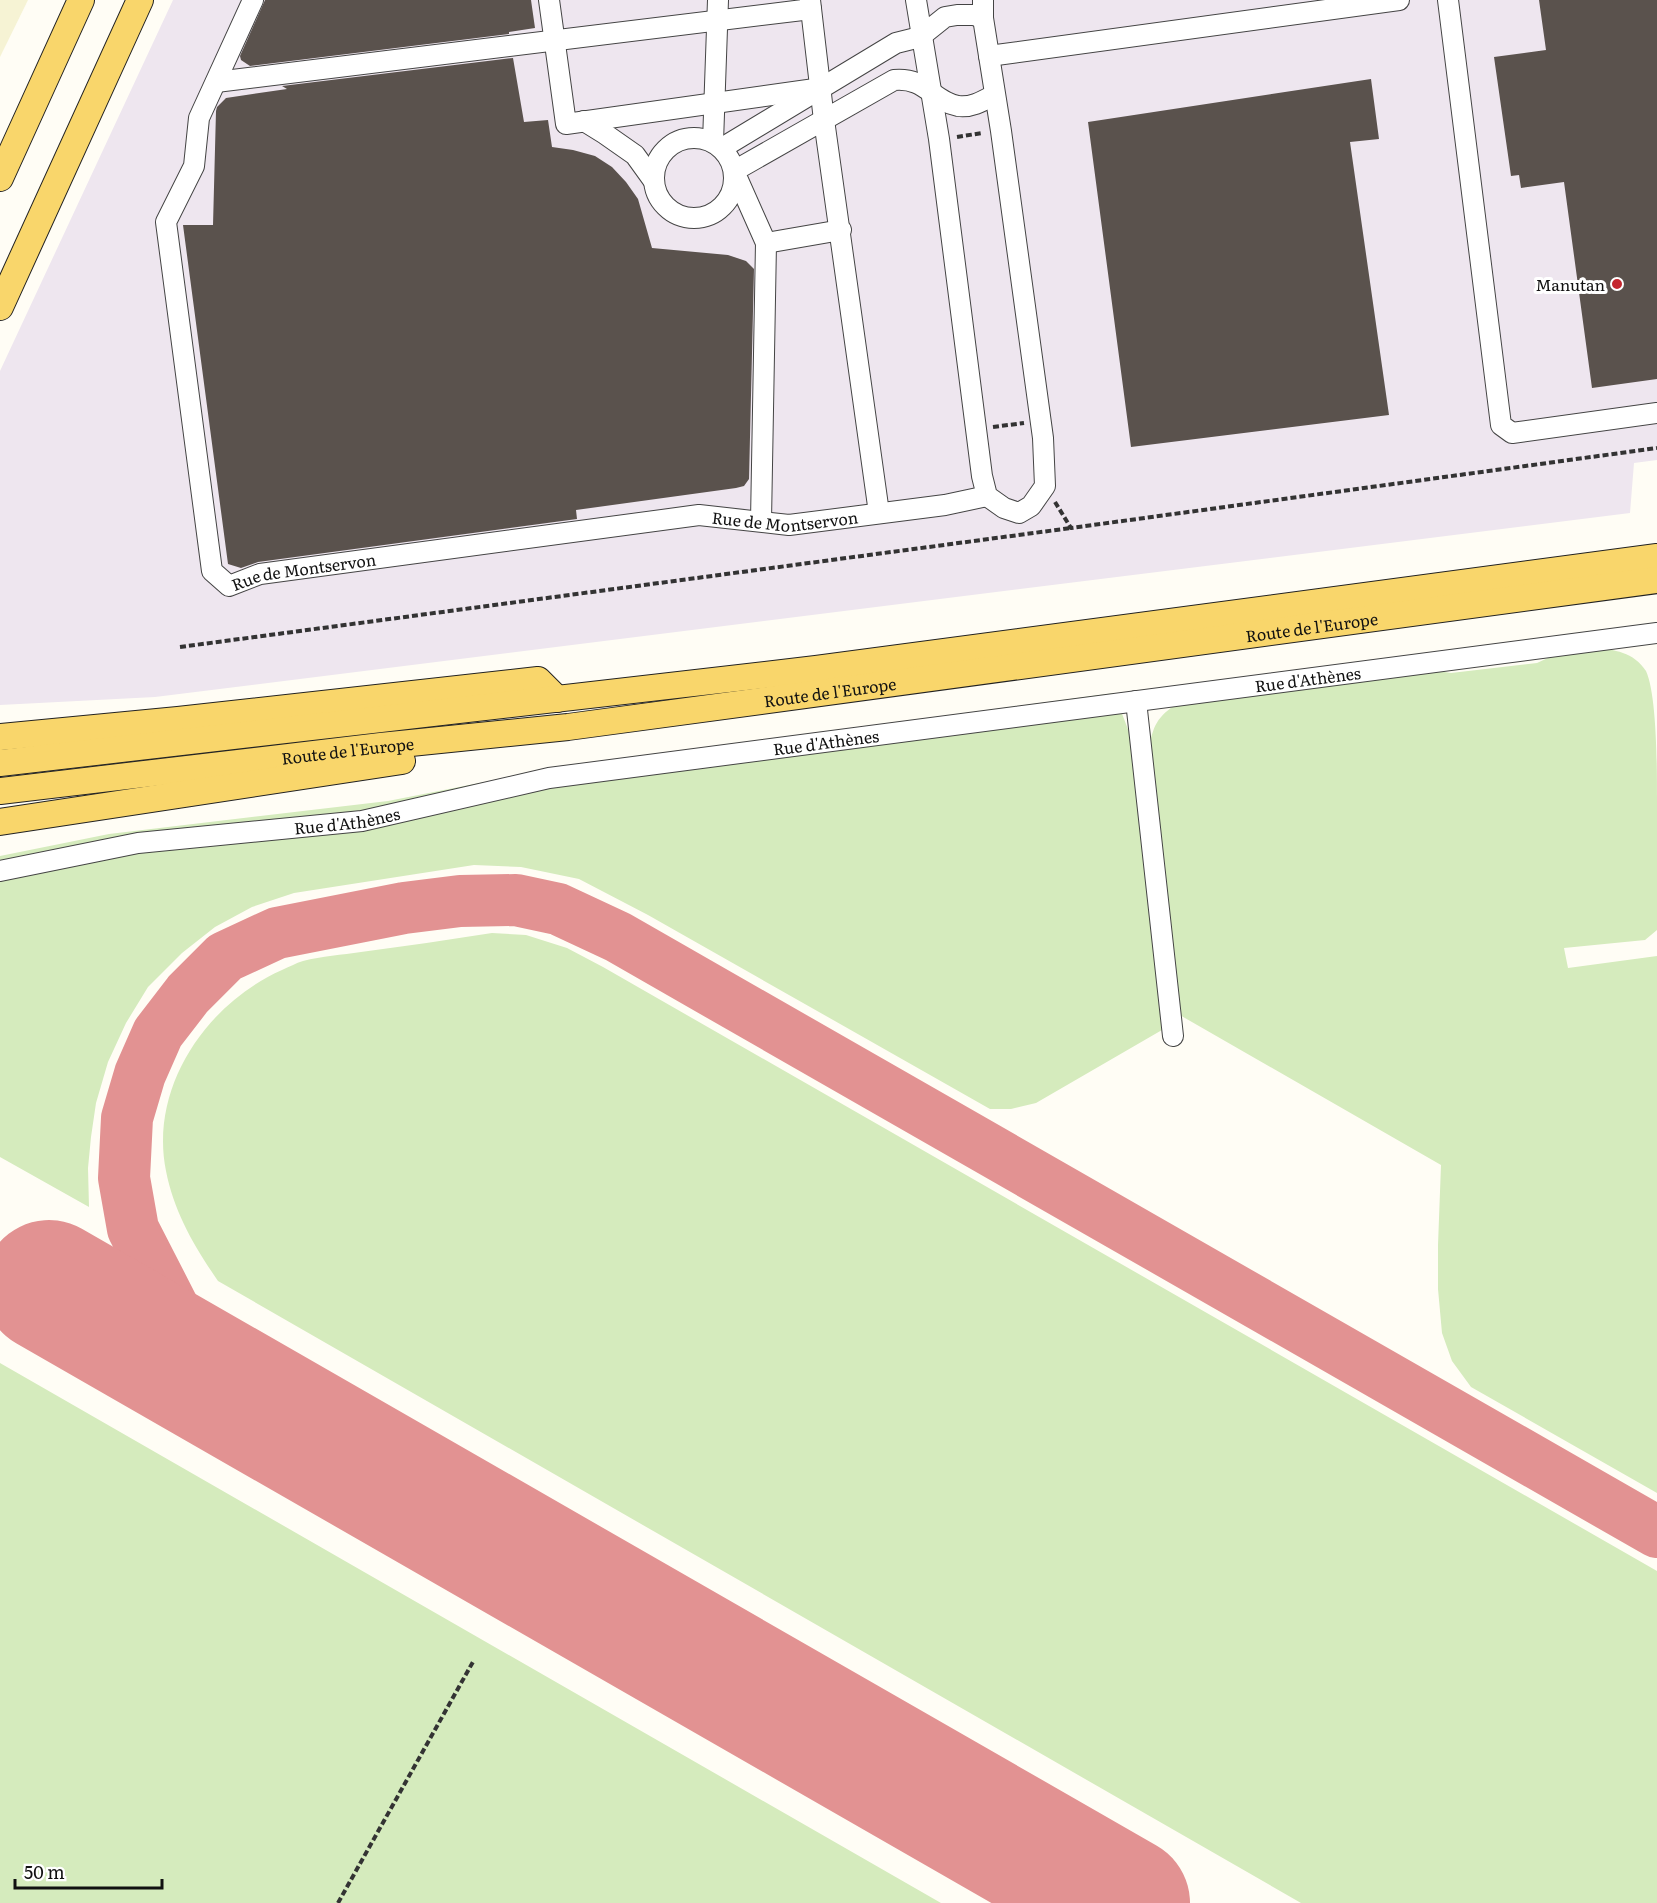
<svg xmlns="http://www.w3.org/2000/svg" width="1657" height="1903" viewBox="0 0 1657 1903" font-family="Literata,serif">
<rect width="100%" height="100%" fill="#fffdf5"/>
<!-- industrial -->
<path fill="#eee6ef" d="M173 0H1657V460L1634 463 1630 513 155 697 0 705V371Z"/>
<!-- farmland -->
<path fill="#f6f3d4" d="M0 0H28L0 57Z"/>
<!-- green -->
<path fill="#d5ebbd" d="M1594 647C1614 650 1634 652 1646 671 1657 695 1657 769 1657 798 1657 842 1657 886 1657 930L1645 940 1564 948 1568 968 1657 956V1493L1471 1387 1452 1361 1442 1333 1438 1289V1245L1441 1165 1178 1014 1148 751C1154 724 1156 718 1179 702L1425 669 1451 673 1537 663 1563 651Z
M1114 693 1131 737 1162 1030 1036 1103 1011 1109H990L648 915 579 879 521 867 474 865 294 893 252 907 215 927 182 953 148 987 126 1023 108 1062 96 1103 91 1137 88 1168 89 1207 0 1157V856L109 834 388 801 550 769Z
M492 933 526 935 567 948 603 967 1657 1571V1903H1301L218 1281C194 1246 174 1212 166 1171 149 1087 207 1003 282 970 289 967 296 963 303 961 322 956 342 955 361 952 405 946 448 940 492 933Z
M0 1363 941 1903H0Z"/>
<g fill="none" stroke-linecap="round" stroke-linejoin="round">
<!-- taxiway -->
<path stroke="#e29292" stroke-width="52" d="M259 1406 213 1367 174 1309 133 1229 124 1178 127 1118 140 1074 158 1033 188 994 225 957 277 933 404 908 460 901 516 900 558 909 618 937 1657 1532"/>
<!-- runway -->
<path stroke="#e29292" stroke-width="132" d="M49 1286 1124 1903"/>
</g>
<!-- building -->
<path fill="#5a524d" d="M265 0H531L535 28 509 32V34L250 66 241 60 240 56Z
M1539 0H1657V379L1592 388 1564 182 1521 188 1519 175 1511 176 1494 57 1546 50Z
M513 58 524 122 548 120 552 147 573 150 595 156 612 167 626 182 638 199 652 248 728 255 746 261 754 269 749 479 744 486 736 488 576 510 577 519 258 562 241 568 228 564 183 225H213L216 111 217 107 226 98 287 89 282 86Z
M1371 79 1379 139 1350 142 1389 415 1131 447 1088 122Z"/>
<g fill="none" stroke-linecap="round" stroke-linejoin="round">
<!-- minor casing -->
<g stroke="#444" stroke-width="22">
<g id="minor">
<path id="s1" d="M253 0 199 118 194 166 166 222 212 571 229 586 260 574 699 515 789 525 945 505 987 496"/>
<path d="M549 0 566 124 822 88"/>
<path d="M810 0 824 120 879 513"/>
<path d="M916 0 939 139 982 476 987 496 1004 508 1019 513 1031 506 1045 486 1043 438 1001 131 983 18V0"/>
<path d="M1448 0 1501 425 1512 433 1657 413"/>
<path d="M989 56 1399 0"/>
<path d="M216 82 811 9"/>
<path d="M584 121 605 134 635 155 653 180"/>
<circle cx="694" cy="178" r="40"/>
<path d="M713 142 718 0"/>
<path d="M722 148 896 43 920 37 945 17 957 15H974L983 18"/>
<path d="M766 243 841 230"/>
<path d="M761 521 766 243 734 171 894 80C926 77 932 101 958 106 971 108 983 101 994 95"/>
<path d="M1136 701 1173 1036"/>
<path id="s2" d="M0 871 138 843 362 821 549 778 1657 633"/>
</g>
</g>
<!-- major casing -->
<g stroke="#222" stroke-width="28">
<g id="major">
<path d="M0 178 81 0"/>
<path d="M0 307 140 0"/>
<path d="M0 737 178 720 538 680 557 699"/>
<path d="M0 763 816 669 1657 557"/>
<path id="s3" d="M0 791 381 746 568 727 1657 580"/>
<path d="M0 822 402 761"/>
</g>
</g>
<!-- path -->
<path stroke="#333" stroke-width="4" stroke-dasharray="6 3" stroke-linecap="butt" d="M957 137 982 133
M993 427 1024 423
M1055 502 1071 528 1657 448
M180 647 1071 528
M338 1903 474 1660"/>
<!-- minor -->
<use href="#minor" stroke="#fff" stroke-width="20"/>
<!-- major -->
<use href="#major" stroke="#f9d66b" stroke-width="26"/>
</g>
<!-- markers -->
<circle fill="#c4262e" stroke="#fff" stroke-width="2" cx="1617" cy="284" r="6"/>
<g text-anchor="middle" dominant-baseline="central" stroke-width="6" stroke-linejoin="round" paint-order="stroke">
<!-- poi labels -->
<g font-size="16" fill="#111" stroke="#fff" text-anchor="end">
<text x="1605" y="284">Manutan</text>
</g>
<!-- street labels -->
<g font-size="16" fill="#111" stroke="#fff">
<text stroke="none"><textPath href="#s1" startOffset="1178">Rue de Montservon</textPath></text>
<text stroke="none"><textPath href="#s1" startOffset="692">Rue de Montservon</textPath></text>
<text stroke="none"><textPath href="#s3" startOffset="1322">Route de l'Europe</textPath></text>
<text stroke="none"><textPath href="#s2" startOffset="1323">Rue d'Athènes</textPath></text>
<text stroke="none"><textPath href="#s3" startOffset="836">Route de l'Europe</textPath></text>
<text stroke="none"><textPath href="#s2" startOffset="837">Rue d'Athènes</textPath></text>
<text stroke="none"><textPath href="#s3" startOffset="350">Route de l'Europe</textPath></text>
<text stroke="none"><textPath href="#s2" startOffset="351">Rue d'Athènes</textPath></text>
</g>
</g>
<!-- scale -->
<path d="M15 1879v9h147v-9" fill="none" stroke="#111111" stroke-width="3"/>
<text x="24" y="1879" font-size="18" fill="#111111" stroke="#ffffff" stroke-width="4.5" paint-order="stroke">50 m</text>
</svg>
